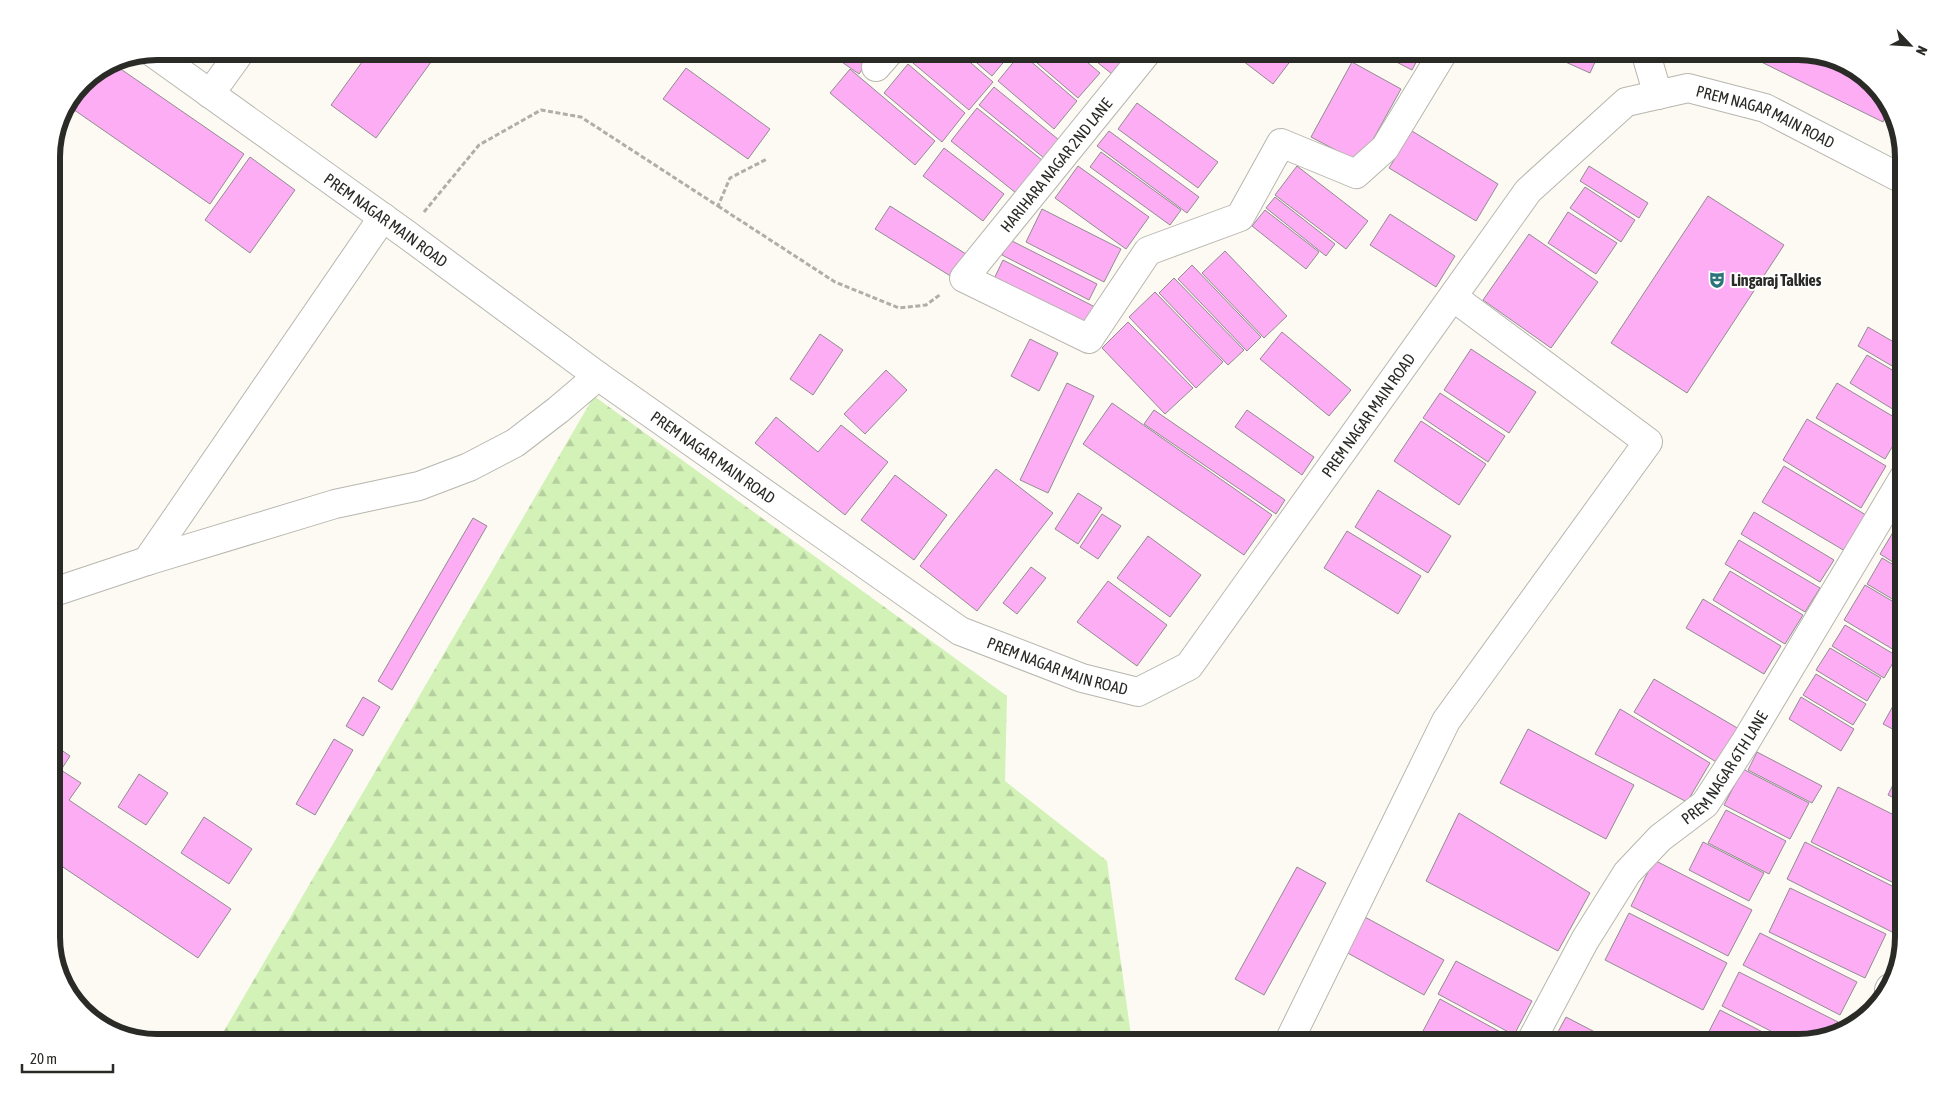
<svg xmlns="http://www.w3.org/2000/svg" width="1955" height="1094" viewBox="0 0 1955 1094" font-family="'Asap Condensed',sans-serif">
<defs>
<pattern id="forest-firs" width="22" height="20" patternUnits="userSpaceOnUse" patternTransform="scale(1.25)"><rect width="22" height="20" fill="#d3f2b8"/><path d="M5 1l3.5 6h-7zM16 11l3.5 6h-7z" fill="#b5d09e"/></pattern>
</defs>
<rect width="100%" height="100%" fill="#fcfaf3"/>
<!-- forest -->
<path fill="url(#forest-firs)" d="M594 396 1007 696 1005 781 1107 861 1132 1043H217Z"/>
<!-- building -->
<path fill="#fdadf4" stroke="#918c90" d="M370 51H439L376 138 331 105Z
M826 51H875L859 74Z
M913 51H957L993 82 969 110 907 58Z
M963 51H1013L992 76Z
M1023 51H1074L1100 73 1078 98Z
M1083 51H1129L1112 74Z
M1230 51H1298L1273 84Z
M1375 51H1422L1412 70Z
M1541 51H1600L1590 73Z
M1739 51H1798L1850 65 1886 99 1889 108 1883 122Z
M1021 53 1077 101 1054 129 998 81Z
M1352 62 1401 89 1360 163 1311 137Z
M112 63 244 154 210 204 67 105 83 82Z
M908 64 965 113 942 142 884 93Z
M686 68 770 129 748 159 663 99Z
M850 69 935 141 915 165 830 93Z
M994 87 1059 140 1044 158 979 105Z
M1137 103 1218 162 1198 188 1118 129Z
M977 108 1042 160 1016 193 951 141Z
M1109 131 1199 197 1187 213 1097 146Z
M1412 131 1498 184 1476 221 1389 168Z
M944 148 1004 194 983 221 923 176Z
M1101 152 1181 210 1170 225 1090 167Z
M250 157 295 190 250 253 205 220Z
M1078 166 1149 217 1126 249 1055 198Z
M1297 166 1368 221 1346 249 1275 195Z
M1589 166 1648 203 1639 218 1580 181Z
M1585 187 1635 220 1621 242 1570 208Z
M1708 196 1784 245 1687 393 1611 343Z
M1275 197 1335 244 1326 256 1266 208Z
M890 206 966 254 952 277 875 229Z
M1042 209 1121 249 1104 282 1026 242Z
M1265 210 1319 252 1306 269 1252 226Z
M1568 212 1617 243 1596 274 1548 243Z
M1390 214 1455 256 1436 287 1370 245Z
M1529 234 1598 282 1551 348 1483 300Z
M1010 240 1097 284 1089 300 1002 255Z
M1225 251 1287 316 1264 338 1202 273Z
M1003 260 1095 307 1085 328 993 281Z
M1192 265 1261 337 1247 351 1178 279Z
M1904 275V299L1893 293Z
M1174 278 1244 350 1228 365 1159 293Z
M1155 292 1223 362 1196 388 1129 317Z
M1128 322 1193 388 1165 414 1102 348Z
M1868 327 1904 348V373L1858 346Z
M1282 332 1351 390 1329 416 1260 359Z
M820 334 843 350 813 395 790 379Z
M1030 339 1058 353 1039 391 1011 376Z
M1471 349 1536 392 1509 433 1444 390Z
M1867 355 1904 377V416L1850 383Z
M886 370 907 390 865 434 844 414Z
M1067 383 1094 396 1048 493 1020 480Z
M1837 383 1904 423V427L1885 459 1816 418Z
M1440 393 1505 436 1488 462 1423 418Z
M1112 403 1272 515 1244 555 1083 444Z
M1154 410 1285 500 1276 514 1144 424Z
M1247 410 1314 457 1302 475 1235 427Z
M776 417 818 452 841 425 888 462 845 515 755 443Z
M1807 419 1886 466 1861 508 1783 460Z
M1421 421 1486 464 1459 505 1394 461Z
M1784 466 1866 515 1845 551 1762 502Z
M996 469 1053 513 977 611 920 566Z
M895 475 947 515 914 560 861 520Z
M1378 490 1451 536 1428 573 1355 527Z
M1078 493 1102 508 1078 544 1055 529Z
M1754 512 1834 560 1820 582 1741 534Z
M1102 514 1121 526 1098 559 1080 547Z
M473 518 487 526 392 690 378 681Z
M1901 519 1904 520V569L1880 554Z
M1347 531 1421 576 1398 614 1324 568Z
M1148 536 1201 575 1170 617 1117 578Z
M1739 540 1820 588 1805 612 1725 564Z
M1882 558 1904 571V606L1867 584Z
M1031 567 1046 578 1017 614 1003 603Z
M1730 571 1803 615 1785 644 1713 600Z
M1108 581 1167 625 1137 666 1077 622Z
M1865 585 1904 608V656L1844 620Z
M1703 599 1781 646 1764 674 1686 628Z
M1845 625 1897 656 1884 678 1832 646Z
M1830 648 1881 678 1867 701 1816 670Z
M1816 674 1866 704 1853 725 1803 695Z
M1654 679 1739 729 1718 763 1634 712Z
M1904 686V735L1883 724Z
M363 697 380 707 363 736 346 726Z
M1801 697 1854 729 1841 751 1789 719Z
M1620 709 1710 763 1687 802 1595 754Z
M1528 729 1634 785 1606 839 1500 783Z
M334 739 353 750 315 815 296 804Z
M57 747 70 756 61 770 81 783 69 800 231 909 198 958 51 859V756Z
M1757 752 1822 786 1812 803 1748 770Z
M1904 762V803L1888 795Z
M1743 769 1809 803 1790 839 1724 805Z
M139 774 168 793 146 825 118 807Z
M1838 787 1904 820V888L1811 842Z
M1726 810 1786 841 1769 874 1708 843Z
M1459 813 1590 893 1558 951 1426 881Z
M204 817 252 849 229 884 181 853Z
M1703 842 1764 873 1749 901 1689 870Z
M1805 842 1904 892V913L1894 933 1787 879Z
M1654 860 1752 910 1728 956 1631 906Z
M1297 867 1326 883 1264 995 1235 979Z
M1790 888 1886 934 1865 978 1769 932Z
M1629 913 1727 963 1703 1010 1605 960Z
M1363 916 1444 960 1424 995 1344 951Z
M1760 933 1857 982 1840 1015 1743 965Z
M1456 961 1532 1001 1514 1035 1438 994Z
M1739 972 1838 1022 1832 1034 1794 1043 1722 1006Z
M1440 999 1515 1040 1513 1043H1445L1423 1031Z
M1720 1010 1784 1043H1703Z
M1566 1017 1616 1043H1552Z"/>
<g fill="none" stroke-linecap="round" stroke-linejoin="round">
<!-- minor casing -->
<g stroke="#b7b6af" stroke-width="30">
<g id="minor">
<path d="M1148 51 964 278 1089 339 1148 251 1240 217 1281 143 1356 174 1385 148 1444 51"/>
<path d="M1645 51 1658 95"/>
<path id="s1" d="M152 52 406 234 598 376 960 631 1082 678 1138 692 1189 666 1528 191 1626 102 1688 88 1765 108 1904 180"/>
<path d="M876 67 890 51"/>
<path d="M210 94 241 51"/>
<path d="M147 561 383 217"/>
<path d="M51 593 147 561 335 504 419 486 469 467 515 443 558 410 598 376"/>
<path d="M1889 990 1890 988"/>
<path d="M1288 1043 1446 721 1648 442 1453 297"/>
<path id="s2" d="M1530 1043 1585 940 1627 873 1660 838 1705 804 1746 741 1904 477"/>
</g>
</g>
<!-- path -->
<path stroke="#afaea8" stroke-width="3" stroke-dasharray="5 2.5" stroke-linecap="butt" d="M718 206 835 282 899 308 926 305 941 294
M424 212 479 145 541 110 581 117 718 206 730 178 767 159"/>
<!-- minor -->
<use href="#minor" stroke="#fff" stroke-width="28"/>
</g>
<!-- icons -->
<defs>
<g id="theatre-bare" transform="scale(1.35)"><path d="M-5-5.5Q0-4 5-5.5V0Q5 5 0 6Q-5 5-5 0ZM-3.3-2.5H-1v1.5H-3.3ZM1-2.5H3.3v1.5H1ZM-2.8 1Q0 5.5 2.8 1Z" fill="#2b7579" stroke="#fff" stroke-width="2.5" paint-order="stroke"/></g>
</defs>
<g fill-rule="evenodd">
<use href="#theatre-bare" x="1717" y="280"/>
</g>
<g text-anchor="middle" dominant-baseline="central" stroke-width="4" stroke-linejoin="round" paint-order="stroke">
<!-- street labels -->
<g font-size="16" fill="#2a2a27" stroke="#fff">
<text stroke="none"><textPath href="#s1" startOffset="2102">PREM NAGAR MAIN ROAD</textPath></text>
<text transform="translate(1056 165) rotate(-51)">HARIHARA NAGAR 2ND LANE</text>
<text stroke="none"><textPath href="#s1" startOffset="288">PREM NAGAR MAIN ROAD</textPath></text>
<text stroke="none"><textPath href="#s1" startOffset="1548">PREM NAGAR MAIN ROAD</textPath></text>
<text stroke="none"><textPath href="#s1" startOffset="692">PREM NAGAR MAIN ROAD</textPath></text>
<text stroke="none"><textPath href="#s1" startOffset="1098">PREM NAGAR MAIN ROAD</textPath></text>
<text stroke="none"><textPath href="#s2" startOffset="341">PREM NAGAR 6TH LANE</textPath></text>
</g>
<!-- poi labels -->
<g font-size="16" font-weight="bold" fill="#2a2a27" stroke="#fff" text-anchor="start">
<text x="1731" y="280">Lingaraj Talkies</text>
</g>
</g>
<!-- crop -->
<path d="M0 0H1955V1094H0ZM157 60H1798A97 97 0 0 1 1895 157V937A97 97 0 0 1 1798 1034H157A97 97 0 0 1 60 937V157A97 97 0 0 1 157 60Z" fill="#fff" fill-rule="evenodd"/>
<path fill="none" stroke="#2a2a27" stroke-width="6" d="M157 60H1798A97 97 0 0 1 1895 157V937A97 97 0 0 1 1798 1034H157A97 97 0 0 1 60 937V157A97 97 0 0 1 157 60Z"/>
<!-- north arrow -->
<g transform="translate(1910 45) rotate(115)" stroke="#ffffff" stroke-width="4" paint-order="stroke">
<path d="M0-4L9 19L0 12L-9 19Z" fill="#2a2a27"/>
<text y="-8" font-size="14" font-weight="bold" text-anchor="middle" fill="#2a2a27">N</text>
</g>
<!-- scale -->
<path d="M22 1064v8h91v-8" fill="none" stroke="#2a2a27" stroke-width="2.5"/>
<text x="30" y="1064" font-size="15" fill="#2a2a27" stroke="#ffffff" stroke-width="4" paint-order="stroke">20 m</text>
</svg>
